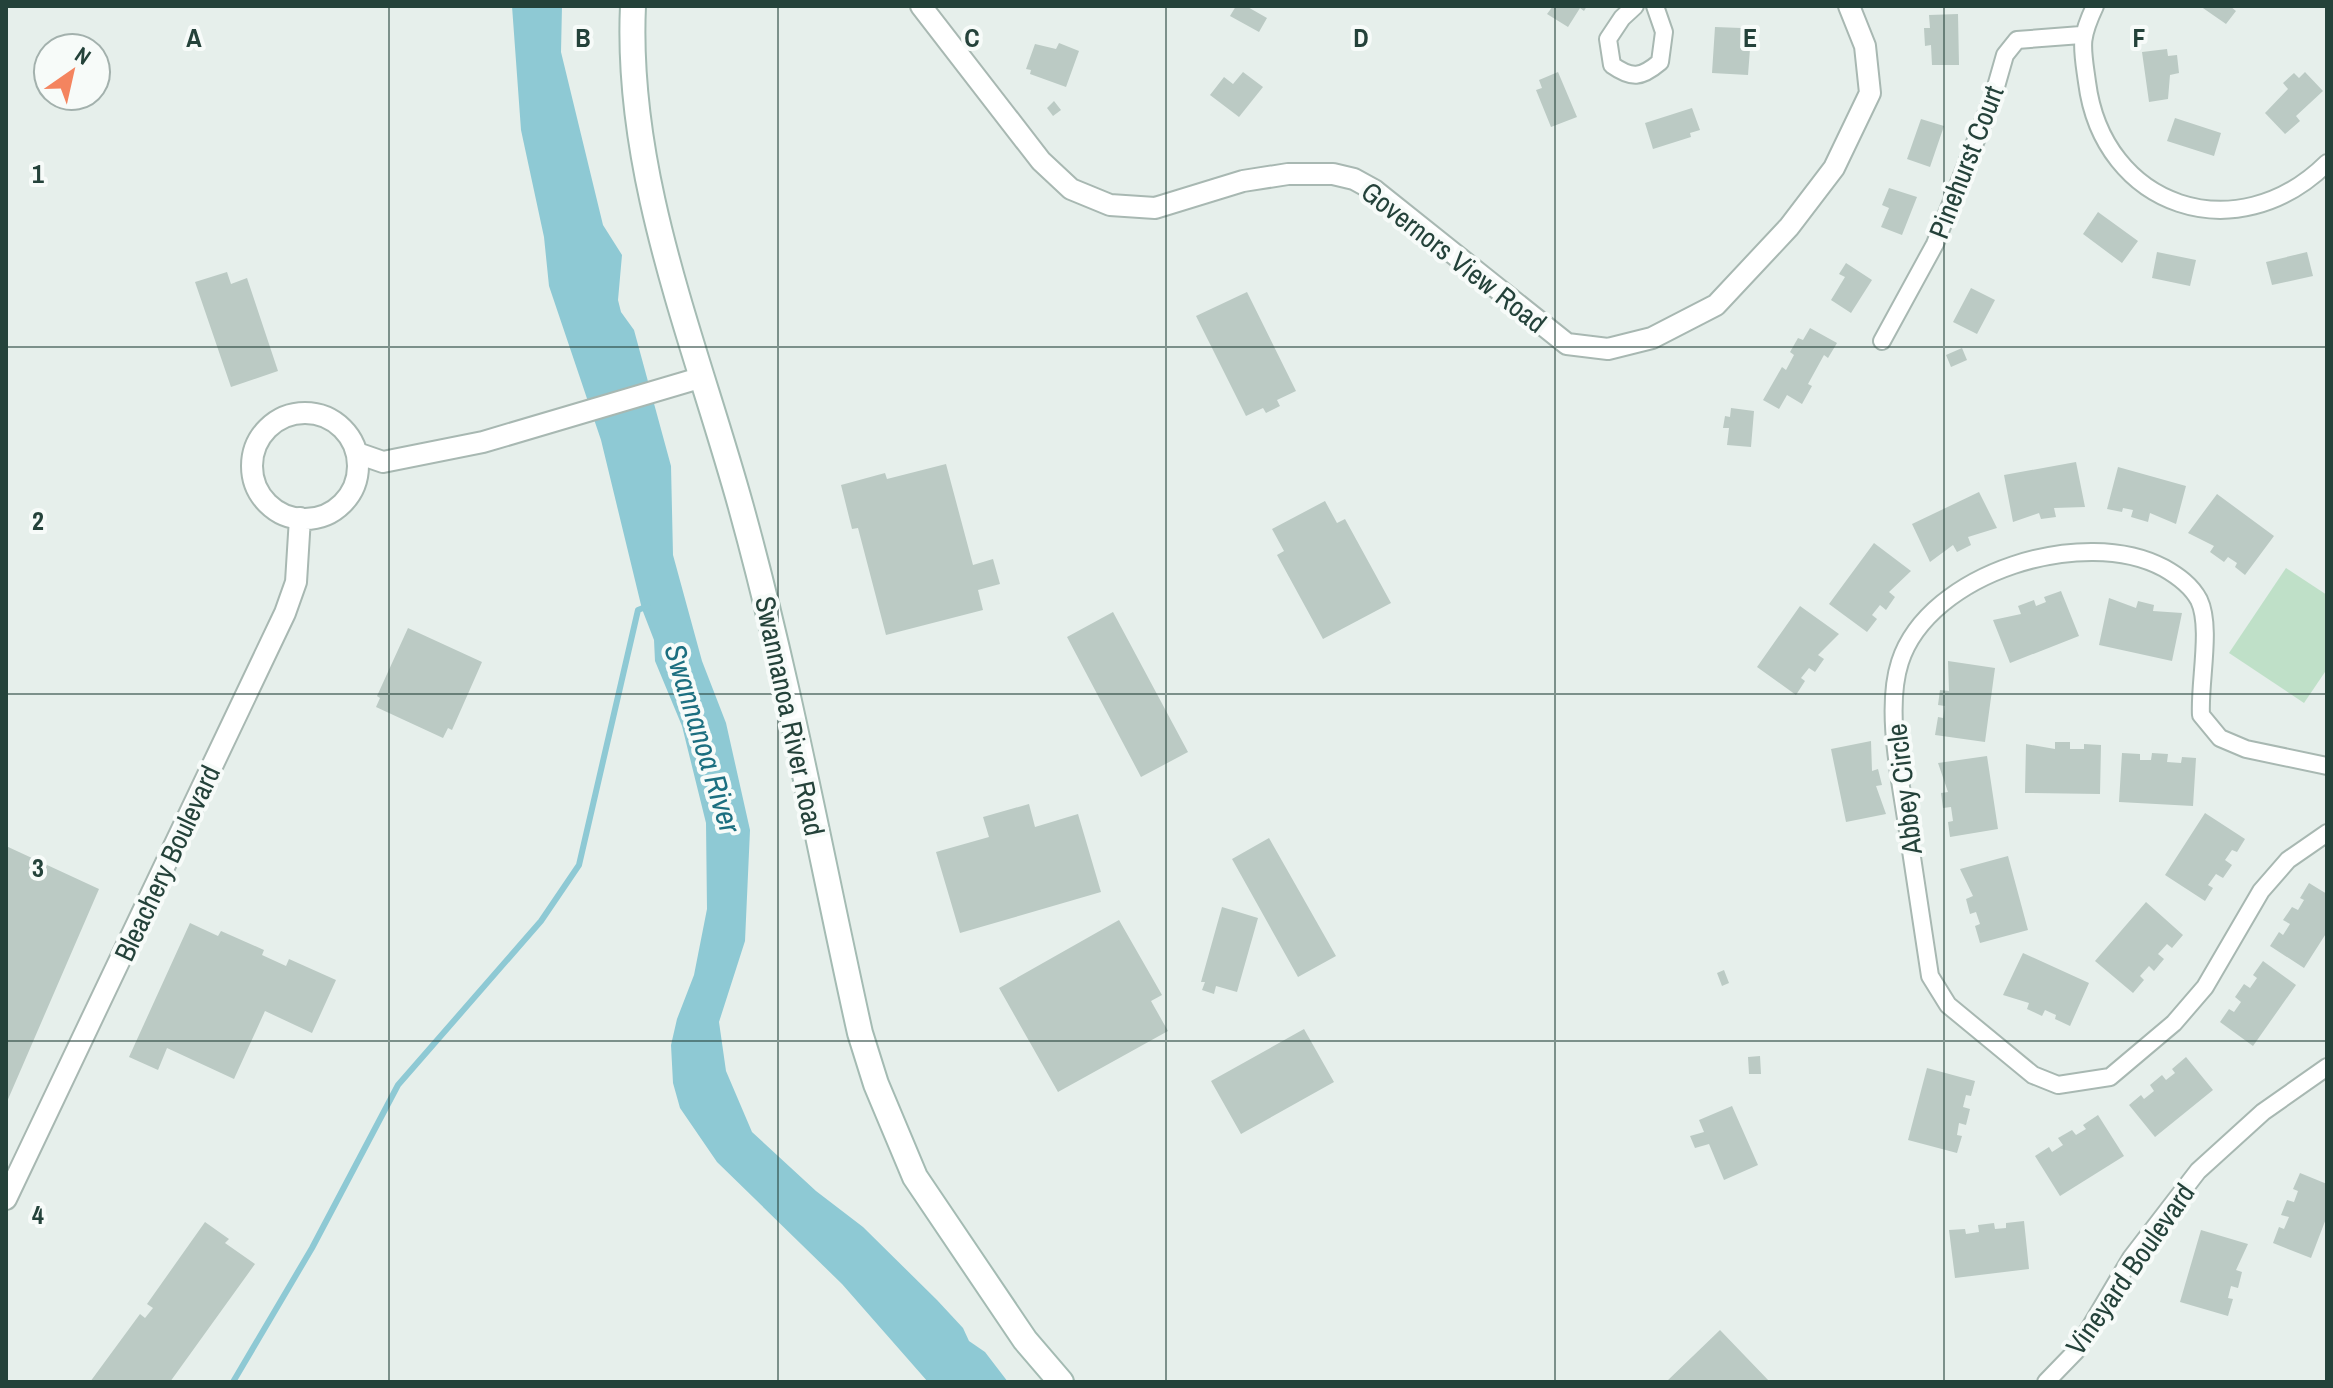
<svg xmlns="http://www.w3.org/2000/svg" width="2333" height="1388" viewBox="0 0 2333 1388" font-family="'Archivo Narrow',sans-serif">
<rect width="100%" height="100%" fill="#e6efeb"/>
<!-- green -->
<path fill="#bfe0c8" d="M2286 568 2327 595V669L2304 703 2229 653Z"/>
<!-- water -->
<path fill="#8ec9d4" d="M512 6H562L561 52 603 225 622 255 618 300 621 312 634 330 671 466 673 555 702 661 726 723 750 830 745 941 719 1022 726 1071 752 1132 816 1191 863 1227 937 1300 963 1328 969 1341 985 1352 1008 1382H928L842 1284 717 1162 680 1108 673 1083 671 1045 677 1019 694 975 707 909 706 823 682 726 655 661 654 640 642 609 601 440 549 286 544 237 521 130Z"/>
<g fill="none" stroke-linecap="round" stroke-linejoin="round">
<!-- stream -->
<path stroke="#8ec9d4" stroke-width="6" d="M233 1382 312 1248 398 1085 541 921 579 865 638 610 648 606"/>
</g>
<!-- building -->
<path fill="#bbcac4" d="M1236 6H1246L1267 18 1259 32 1230 16Z
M1553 6H1587L1584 11 1580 8 1568 27 1547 14Z
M2200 6H2230L2236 11 2226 24Z
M1958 14 1959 65H1932L1931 45 1925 46 1924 28H1930L1929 15Z
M1715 27 1741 28 1740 48 1750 49 1748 75 1712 73Z
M1059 43 1079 51 1066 87 1030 74 1031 70 1026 69 1035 44 1056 49Z
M2167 49 2168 56 2177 55 2179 73 2170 75 2168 99 2149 102 2142 52Z
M1243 72 1263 87 1239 117 1210 95 1224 77 1233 84Z
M1558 72 1577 117 1551 127 1536 90 1542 88 1539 80Z
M2305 72 2323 91 2296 116 2300 121 2285 134 2265 113 2288 89 2283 83 2294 73 2299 78Z
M1054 101 1061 110 1053 116 1047 108Z
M1692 108 1700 130 1690 133 1691 137 1653 149 1645 123Z
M2175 118 2221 133 2214 156 2167 141Z
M1921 119 1944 126 1930 167 1907 159Z
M1889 188 1917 197 1902 235 1881 227 1889 208 1882 205Z
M2098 212 2138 241 2122 263 2083 234Z
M2157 252 2196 260 2190 286 2152 278Z
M2307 252 2313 276 2272 285 2266 262Z
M1846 263 1872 280 1851 313 1831 300 1845 277 1839 274Z
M227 272 231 284 247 278 278 371 231 387 195 282Z
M1971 288 1995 300 1977 334 1953 322Z
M1247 292 1296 391 1277 400 1280 406 1266 413 1263 408 1246 416 1196 316Z
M1810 328 1837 343 1828 358 1824 355 1808 384 1812 386 1802 404 1787 395 1779 409 1763 400 1782 367 1786 370 1794 355 1790 352 1798 338 1803 340Z
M1962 348 1967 360 1951 367 1946 355Z
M1731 408 1754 411 1751 447 1727 445 1729 428H1723L1725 416 1730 417Z
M2076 462 2085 507 2054 508 2056 517 2041 519 2039 513 2013 522 2004 475Z
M946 464 973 565 993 559 1000 584 978 590 983 610 886 635 858 528 852 529 841 485 885 473 887 479Z
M2118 467 2186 486 2176 524 2150 513 2148 522 2131 517 2133 510 2123 508 2122 512 2107 509Z
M1979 492 1997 528 1968 537 1971 545 1957 552 1953 545 1930 562 1912 524Z
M2217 494 2274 536 2245 575 2235 567 2237 563 2228 557 2224 562 2210 552 2214 546 2188 533Z
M1325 501 1337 523 1345 519 1391 603 1323 639 1277 555 1284 551 1272 529Z
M1874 543 1911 571 1889 592 1895 597 1886 610 1880 605 1872 615 1877 619 1867 632 1829 604Z
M2061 591 2079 636 2010 663 1993 620 2021 614 2018 606 2034 600 2036 606 2046 602 2044 597Z
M2109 598 2136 608 2138 601 2154 605 2153 611 2182 613 2172 661 2099 645Z
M1800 606 1839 634 1818 655 1824 659 1815 672 1809 668 1801 678 1805 681 1796 695 1757 667Z
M1113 612 1188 752 1141 777 1067 637Z
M408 628 482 662 452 730 448 728 443 738 376 707 380 698 377 696Z
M1948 661 1995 668 1985 742 1935 735 1938 717 1943 718 1945 706 1938 705 1940 690 1949 691Z
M1871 741 1872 771 1878 769 1882 785 1876 786 1886 814 1846 822 1831 749Z
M2055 742H2070V749H2084V744L2101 745 2100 794 2025 793 2026 744 2055 749Z
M2122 753 2140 754V760H2151L2152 753 2168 754 2167 762 2181 763 2182 757 2196 758 2193 806 2119 802Z
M1987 756 1998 829 1950 837 1948 822 1953 821 1951 807 1943 808 1941 793 1948 792 1938 763Z
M1029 804 1035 827 1078 814 1101 892 960 933 936 852 989 837 983 817Z
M2205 813 2245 839 2237 852 2232 850 2225 860 2232 865 2223 878 2216 874 2208 885 2213 888 2205 901 2165 875Z
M1269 838 1336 956 1298 977 1232 859Z
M6 846 99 889 6 1104Z
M2008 856 2028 930 1980 943 1975 926 1980 924 1976 912 1970 914 1966 899 1973 896 1960 869Z
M2309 883 2327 894V932L2304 968 2270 946 2279 932 2283 935 2290 924 2283 920 2292 907 2298 910 2304 900 2300 898Z
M2146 902 2183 935 2172 948 2167 944 2158 954 2164 959 2154 971 2149 966 2140 976 2144 980 2133 993 2095 961Z
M1222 907 1258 918 1237 992 1216 986 1214 994 1202 990 1205 982H1201Z
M1119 920 1162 995 1151 1001 1168 1031 1058 1092 999 988Z
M190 923 218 936 221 931 264 950 262 955 286 966 289 959 336 980 312 1033 265 1011 234 1079 167 1048 158 1070 129 1057Z
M2023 953 2089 983 2070 1026 2055 1019 2056 1015 2045 1010 2042 1016 2027 1009 2029 1003 2003 995Z
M2263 961 2296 985 2253 1046 2220 1022 2229 1009 2234 1012 2241 1002 2235 997 2244 984 2250 988 2257 978 2253 975Z
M1724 970 1729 983 1722 986 1717 973Z
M1304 1029 1334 1082 1241 1134 1211 1081Z
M1760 1056 1761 1074H1749L1748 1057Z
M2186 1057 2213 1090 2155 1137 2129 1105 2141 1095 2144 1099 2154 1091 2150 1085 2162 1075 2166 1080 2175 1073 2172 1069Z
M1927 1068 1975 1081 1971 1096 1966 1095 1963 1107 1970 1109 1966 1125 1959 1123 1957 1135 1962 1136 1957 1153 1908 1140Z
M1732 1106 1758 1165 1724 1180 1709 1144 1695 1148 1690 1136 1704 1132 1699 1120Z
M2098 1115 2124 1156 2060 1196 2035 1156 2049 1147 2052 1152 2063 1145 2058 1138 2072 1130 2076 1135 2086 1129 2083 1125Z
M2300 1173 2327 1184V1216L2311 1258 2273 1243 2279 1227 2284 1229 2289 1217 2281 1215 2287 1200 2294 1202 2298 1191 2293 1189Z
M2024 1221 2029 1269 1955 1278 1949 1230 1965 1229 1966 1234 1979 1232 1978 1225 1994 1223 1995 1229 2006 1228V1223Z
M205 1222 229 1239 225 1243 255 1264 170 1382H90L140 1314 145 1318 153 1308 147 1304Z
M2201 1230 2248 1244 2236 1270 2242 1272 2238 1288 2231 1286 2228 1298 2233 1299 2228 1316 2180 1302Z
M1720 1330 1770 1382H1666Z"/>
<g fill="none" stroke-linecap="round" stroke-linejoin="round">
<!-- minor casing -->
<g stroke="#a8b8b2" stroke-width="20">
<path id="minor" d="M1635 6 1622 18 1608 39 1612 65C1632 79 1641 78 1660 62L1664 32 1655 6
M2095 6C2079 40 2082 46 2087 82 2103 208 2237 252 2327 163
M1882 341 1935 244 1993 97 2005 55 2017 40 2081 35
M2327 766 2246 749 2220 738 2201 715C2199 683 2212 627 2199 600 2191 585 2178 576 2164 568 2085 525 1929 572 1900 662 1885 708 1900 778 1907 825 1915 875 1922 925 1930 976L1948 1005 2033 1075 2058 1085 2110 1077 2174 1023 2205 987 2261 891 2288 860 2327 833
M2046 1382 2076 1351 2131 1258 2198 1171 2263 1112 2327 1067"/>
</g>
<!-- tertiary casing -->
<g stroke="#a8b8b2" stroke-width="24">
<path id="tertiary" d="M921 6 1041 161 1071 189 1110 205 1155 208 1243 181 1288 174H1333L1354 179 1374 190 1567 344 1608 349 1652 338 1716 305 1789 227 1834 168 1870 93 1865 46 1849 6
M252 466a53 53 0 1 1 106 0a53 53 0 1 1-106 0Z
M357 453 383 462 483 442 703 377
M6 1199 285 613 296 582 300 518"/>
</g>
<!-- secondary casing -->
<g stroke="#a4bbb3" stroke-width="28">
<path id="secondary" d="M633 6C625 178 696 344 741 507 789 680 821 858 860 1033L876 1084 915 1177 1025 1340 1061 1382"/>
</g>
<!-- minor -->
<use href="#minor" stroke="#fff" stroke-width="16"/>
<!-- tertiary -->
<use href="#tertiary" stroke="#fff" stroke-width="20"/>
<!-- secondary -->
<use href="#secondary" stroke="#fff" stroke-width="24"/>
</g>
<!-- grid -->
<path fill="none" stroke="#24423a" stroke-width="2" stroke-opacity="0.55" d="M389 6V1382M778 6V1382M1166 6V1382M1555 6V1382M1944 6V1382M6 347H2327M6 694H2327M6 1041H2327"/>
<g text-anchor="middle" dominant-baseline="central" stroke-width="8" stroke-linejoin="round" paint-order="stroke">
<!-- street labels -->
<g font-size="28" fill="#24423a" stroke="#f7fbf9">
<text transform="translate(1966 162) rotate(-69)">Pinehurst Court</text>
<text transform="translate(1454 257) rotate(38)">Governors View Road</text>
<text transform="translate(790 716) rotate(78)">Swannanoa River Road</text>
<text transform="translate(1904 789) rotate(-97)">Abbey Circle</text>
<text transform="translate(167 863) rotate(-65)">Bleachery Boulevard</text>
<text transform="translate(2130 1269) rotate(-55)">Vineyard Boulevard</text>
</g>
<!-- water labels -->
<g font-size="30" font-style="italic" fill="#1c6f80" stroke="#f7fbf9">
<text transform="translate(703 738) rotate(73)">Swannanoa River</text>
</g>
</g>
<g font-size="26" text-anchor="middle" font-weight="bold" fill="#24423a" stroke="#f7fbf9" stroke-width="8" stroke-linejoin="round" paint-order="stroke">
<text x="194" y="47">A</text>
<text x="583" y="47">B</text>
<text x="972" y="47">C</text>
<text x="1361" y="47">D</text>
<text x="1750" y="47">E</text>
<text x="2139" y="47">F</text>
<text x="38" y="183">1</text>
<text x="38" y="530">2</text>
<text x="38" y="877">3</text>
<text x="38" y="1224">4</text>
</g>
<!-- border -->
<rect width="2333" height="1388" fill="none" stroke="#24423a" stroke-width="16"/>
<!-- north arrow -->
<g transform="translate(72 72) rotate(34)"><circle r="38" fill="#f7fbf9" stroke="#a3b1ad" stroke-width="2"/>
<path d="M0-6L14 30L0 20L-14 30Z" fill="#f4845f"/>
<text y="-12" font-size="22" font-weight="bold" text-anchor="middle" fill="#24423a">N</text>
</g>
</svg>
